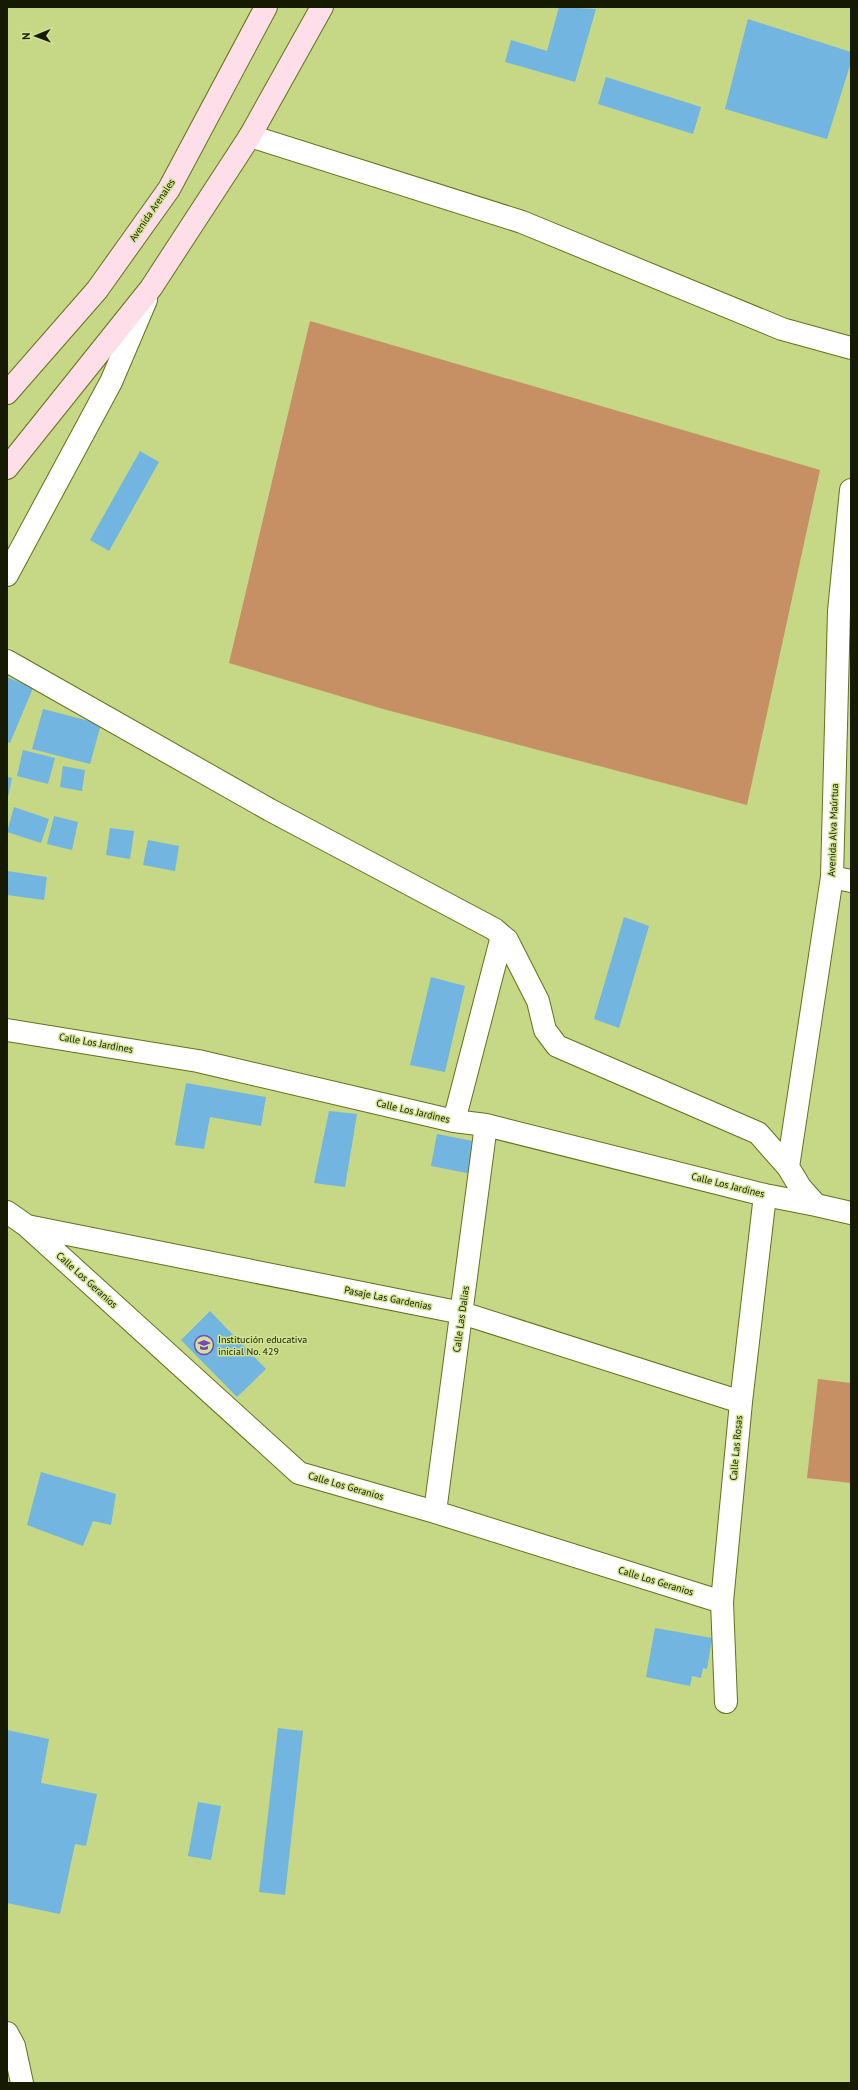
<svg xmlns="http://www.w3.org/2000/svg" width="858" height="2090" viewBox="0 0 858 2090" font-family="'PT Sans',sans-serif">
<rect width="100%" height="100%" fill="#c6d785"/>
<!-- green -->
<path fill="#c68f64" d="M310 321 820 470 747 805 383 709 229 663Z
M818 1379 851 1383V1483L807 1478Z"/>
<!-- building -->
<path fill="#72b5e0" d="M559 7 596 9 575 82 505 62 511 40 547 51Z
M748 19 851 52V62L827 139 725 109Z
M606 77 701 107 693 134 598 104Z
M140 451 159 462 109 551 90 540Z
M7 677 33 688 10 743 7 742Z
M43 709 101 724 90 764 32 749Z
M23 750 55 758 48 784 17 776Z
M63 766 85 770 82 791 60 787Z
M7 777 12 778 8 797H7Z
M14 807 49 819 41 843 7 832Z
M54 816 78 822 72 850 47 844Z
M110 828 134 831 130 859 106 855Z
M148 840 179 846 175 871 143 865Z
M7 871 47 877 44 900 7 895Z
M624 917 649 926 619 1028 594 1019Z
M431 977 465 986 445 1072 410 1065Z
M186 1083 266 1097 261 1126 210 1117 204 1149 175 1145Z
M329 1111 357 1114 345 1187 314 1183Z
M437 1134 483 1143 477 1175 431 1166Z
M210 1311 266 1369 237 1397 181 1340Z
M41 1472 116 1494 111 1525 93 1521 83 1546 27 1525Z
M655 1628 712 1638 707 1669 703 1668 701 1678 692 1676 690 1686 646 1677Z
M278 1728 303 1731 285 1895 259 1892Z
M7 1730 49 1739 41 1783 97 1794 86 1846 75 1844 60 1914 7 1903Z
M198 1802 221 1806 211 1860 188 1856Z"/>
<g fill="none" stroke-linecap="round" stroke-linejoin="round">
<!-- minor casing -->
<g stroke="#64711e" stroke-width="24">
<path id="minor" d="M250 136 522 222 782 329 851 348
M7 575 111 382 146 300
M7 661 270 810 494 929 507 940 538 1001 545 1030 557 1046 758 1133 788 1167 800 1187 816 1205 851 1213
M832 877 851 881
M7 1030 198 1061 454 1121 486 1125 765 1195 816 1205
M454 1121 502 936
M788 1167 832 877 839 611 851 490
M7 1212 27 1226 299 1473 435 1512 722 1602
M27 1226 462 1313 741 1402
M435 1512 486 1125
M726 1702 722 1602 741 1402 765 1195
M7 2033 14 2046 22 2083"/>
</g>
<!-- secondary casing -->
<g stroke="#64711e" stroke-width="24">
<path id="secondary" d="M7 393 97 290 169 189 266 7
M7 468 151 288 250 136 322 7"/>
</g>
<!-- minor -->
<use href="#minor" stroke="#fff" stroke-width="22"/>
<!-- secondary -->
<use href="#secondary" stroke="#fddee9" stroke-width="22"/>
</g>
<!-- icons -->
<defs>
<g id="school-ring" transform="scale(1)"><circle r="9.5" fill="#d2e492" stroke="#7646be" stroke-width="1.5"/><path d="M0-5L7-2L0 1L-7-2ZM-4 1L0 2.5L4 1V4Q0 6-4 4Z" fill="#7646be"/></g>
</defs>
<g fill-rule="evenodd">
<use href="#school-ring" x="204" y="1345"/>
</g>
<g text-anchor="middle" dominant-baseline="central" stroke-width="3" stroke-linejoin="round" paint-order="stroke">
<!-- street labels -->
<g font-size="10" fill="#151a00" stroke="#d2e492">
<text transform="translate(152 210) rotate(-56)">Avenida Arenales</text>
<text transform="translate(833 830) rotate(-88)">Avenida Alva Maúrtua</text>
<text transform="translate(96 1043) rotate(10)">Calle Los Jardines</text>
<text transform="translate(413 1111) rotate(13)">Calle Los Jardines</text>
<text transform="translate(728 1185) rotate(14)">Calle Los Jardines</text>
<text transform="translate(87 1280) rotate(42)">Calle Los Geranios</text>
<text transform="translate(388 1298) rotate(11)">Pasaje Las Gardenias</text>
<text transform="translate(461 1319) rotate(-82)">Calle Las Dalias</text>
<text transform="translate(736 1448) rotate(-85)">Calle Las Rosas</text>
<text transform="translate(346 1486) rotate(16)">Calle Los Geranios</text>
<text transform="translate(656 1581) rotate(17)">Calle Los Geranios</text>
</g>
<!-- poi labels -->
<g font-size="10" fill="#151a00" stroke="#d2e492" text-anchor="start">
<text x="218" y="1339">Institución educativa<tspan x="218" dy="12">inicial No. 429</tspan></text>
</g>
</g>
<!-- border -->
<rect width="858" height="2090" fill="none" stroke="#151a00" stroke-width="16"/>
<!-- north arrow -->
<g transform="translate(36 36) rotate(269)" stroke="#d2e492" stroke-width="3" paint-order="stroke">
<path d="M0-3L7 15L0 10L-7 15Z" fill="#151a00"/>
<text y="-6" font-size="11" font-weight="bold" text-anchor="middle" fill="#151a00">N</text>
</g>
</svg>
